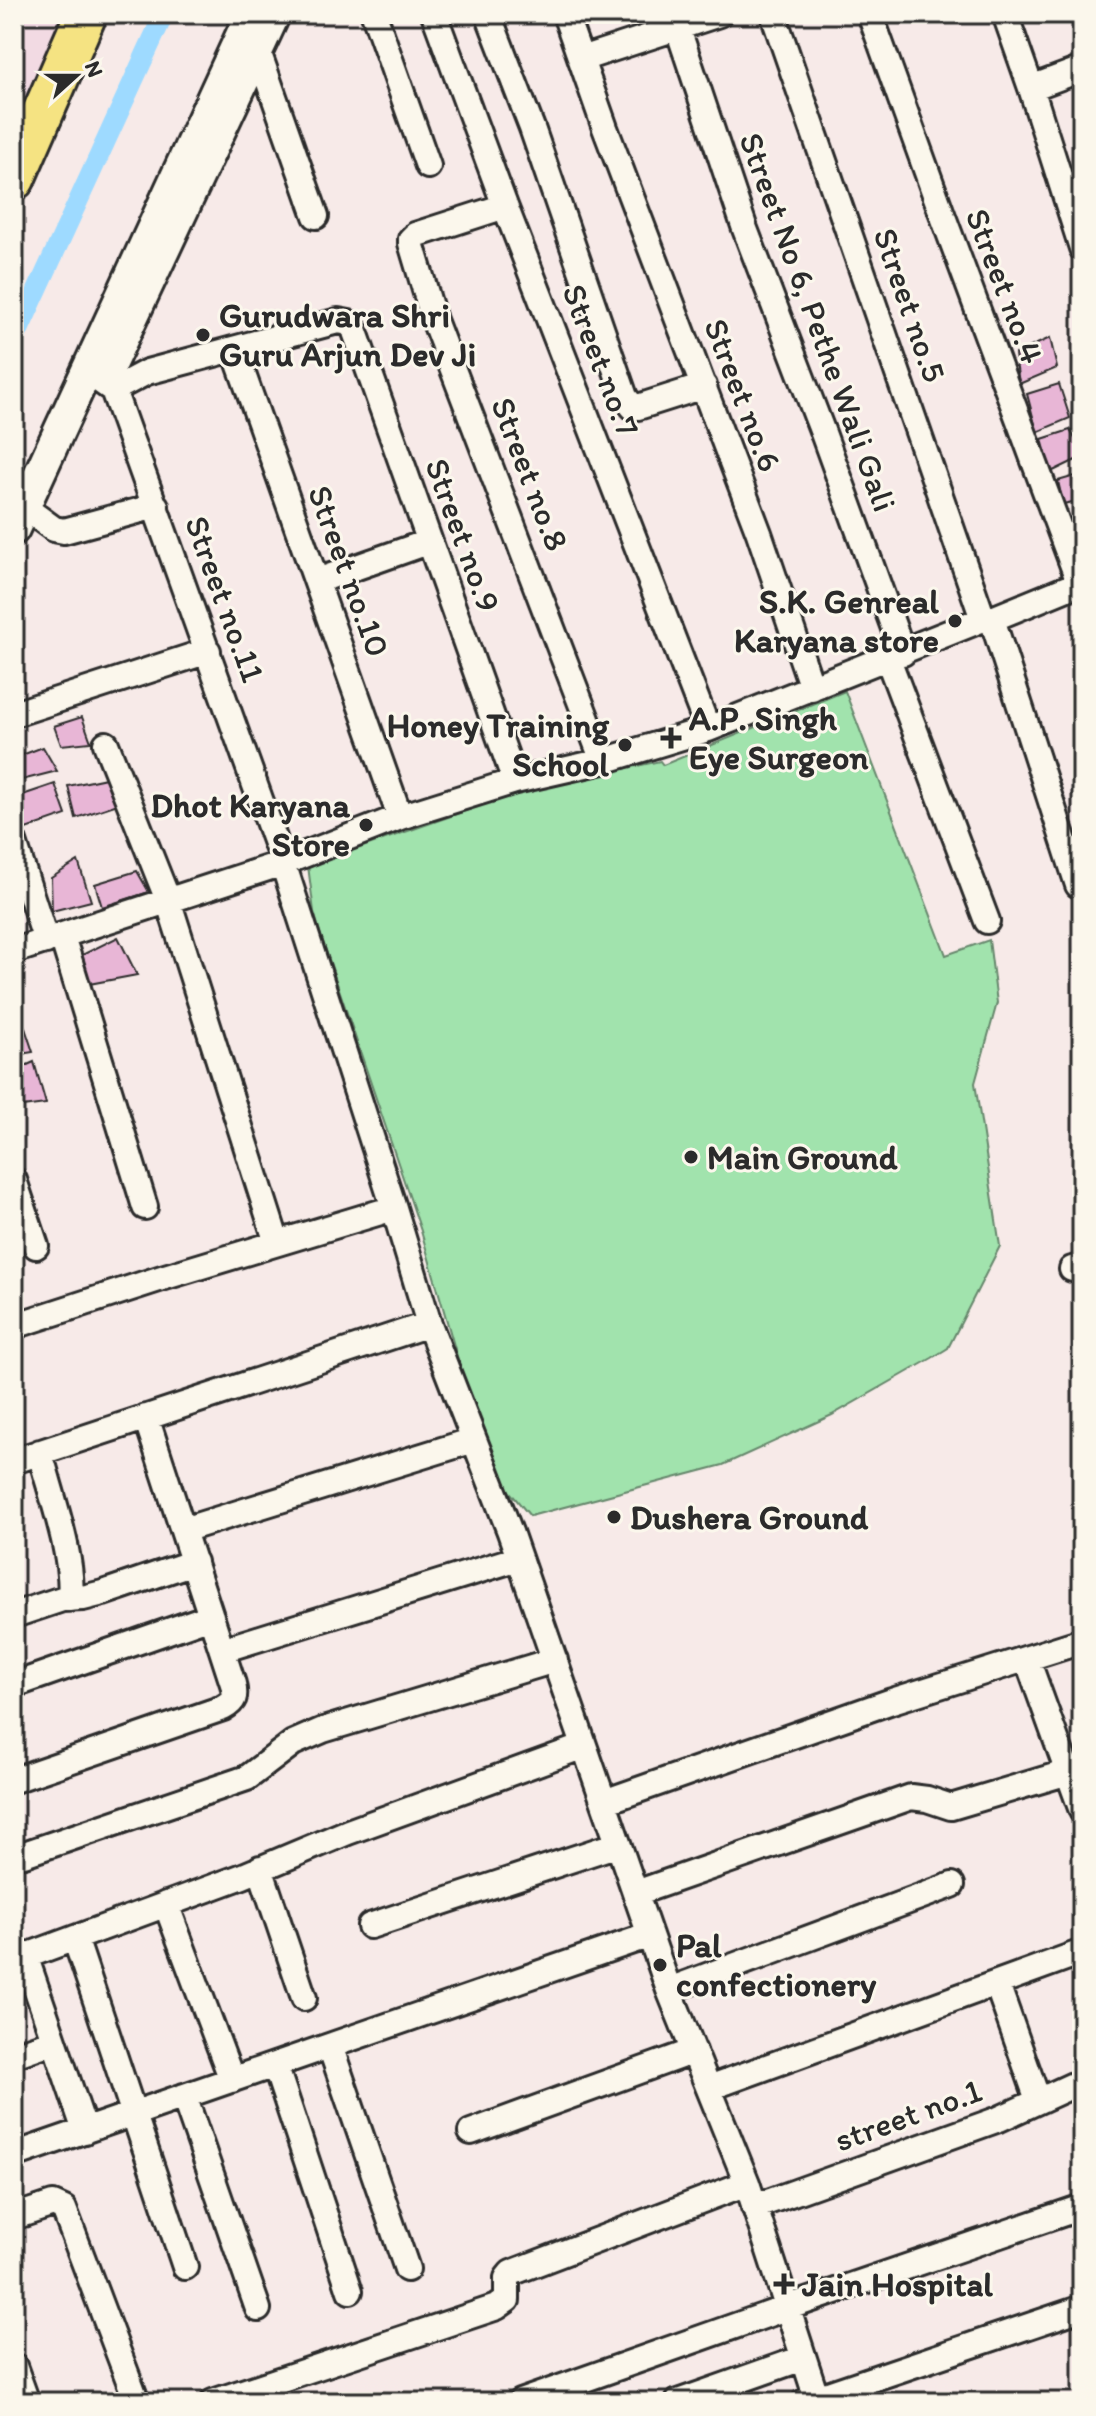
<svg xmlns="http://www.w3.org/2000/svg" width="1096" height="2416" viewBox="0 0 1096 2416" font-family="Itim,sans-serif">
<rect width="100%" height="100%" fill="#f7eae8"/>
<filter id="ink" filterUnits="userSpaceOnUse"><feTurbulence type="fractalNoise" baseFrequency=".0125" numOctaves="2"/><feDisplacementMap in="SourceGraphic" scale="16" xChannelSelector="R" yChannelSelector="G"/><feConvolveMatrix kernelMatrix="1 2 1 2 8 2 1 2 1" color-interpolation-filters="sRGB"/></filter>
<g filter="url(#ink)">
<!-- built -->
<path fill="#f2dae3" d="M14 14H78L14 164Z"/>
<!-- green -->
<path fill="#a1e3ad" stroke="#66876c" stroke-width="2" d="M845 691 946 955 989 940 997 1003 975 1083 1000 1246 948 1348 932 1358 832 1415 723 1465 530 1516 500 1480 469 1398 421 1231 322 939 314 912 308 866 525 790 660 761 663 765Z"/>
<g fill="none" stroke-linecap="round" stroke-linejoin="round">
<!-- canal -->
<path stroke="#9edaff" stroke-width="20" d="M14 341 164 14"/>
</g>
<!-- building -->
<path fill="#e8b6d6" stroke="#2b2b2b" stroke-width="2" d="M1050 338 1057 368 1019 384 1015 354Z
M1059 384 1070 418 1037 432 1027 394Z
M1070 430 1082 451V457L1051 472 1042 439Z
M1082 474V500L1063 504 1058 481Z
M1082 515V544L1079 546 1071 519Z
M82 717 91 742 61 745 54 726Z
M43 747 57 771 14 782V758Z
M106 778 118 804 76 818 68 786Z
M55 784 66 815 23 830 14 798Z
M78 861 91 901 52 911 51 878Z
M137 871 149 892 102 907 95 884Z
M118 937 137 975 89 984 80 956Z
M21 1016 33 1052 14 1055V1019Z
M34 1062 46 1104 14 1108V1071Z"/>
<g fill="none" stroke-linecap="round" stroke-linejoin="round">
<!-- minor casing -->
<g stroke="#2b2b2b" stroke-width="30">
<path id="minor" d="M374 14 428 166
M434 14 505 206 708 729
M488 14 532 128 625 397 633 407H638L704 386
M565 14 605 128 759 533 812 688
M673 14 745 229 823 433 903 653
M773 14 983 619
M870 14 941 211 1079 582
M1005 14 1031 88 1082 248
M259 54 316 216
M581 59 719 14
M1031 88 1082 69
M505 206 415 235 411 239V243L434 320 603 761
M234 349 400 817
M86 371 113 390 283 863 394 1208 429 1324 510 1532 669 1990 747 2183 818 2402
M105 383 278 14
M113 390 147 372 338 321 349 323 354 329 515 781
M24 507 54 529 64 531 156 506
M317 581 428 542
M992 619 1078 885
M888 659 987 921
M14 714 208 651
M106 744 168 900 277 1243
M14 842 46 941
M62 936 145 1207
M14 951 283 863 400 817 515 781 603 761 708 729 983 619H992L1082 582
M14 1180 36 1246
M1072 1269 1082 1266
M14 1326 165 1277 394 1208
M40 1452C50 1492 75 1560 70 1599
M14 1461 429 1324
M183 1530 474 1440
M14 1615 62 1599 83 1598 103 1593 194 1562
M222 1650 519 1558
M1027 1659 1082 1811
M14 1685 211 1616
M14 1780 223 1708C235 1701 236 1697 233 1684L146 1417
M604 1802 892 1701 1082 1641
M14 1855 24 1854 247 1778 293 1743 323 1730 555 1660
M260 1868 304 1998
M636 1893 911 1797 927 1799 951 1807 1082 1768
M166 1904 232 2080
M370 1926 618 1844
M75 1938 185 2267
M997 1984 1038 2100
M669 1990 952 1885
M330 2046 407 2269
M14 2055 54 2041
M275 2065 350 2291
M709 2088 1082 1952
M184 2096 258 2309
M85 2131 27 1961 29 1955 243 1876 348 1832 584 1746
M471 2132 694 2051
M14 2155 650 1935
M754 2207 999 2119 1082 2081
M14 2217 53 2204 64 2209 137 2402
M14 2366 27 2402
M213 2402 497 2307 507 2300V2278L511 2273 747 2183
M520 2402 786 2308 1082 2207
M678 2402 803 2358
M804 2402 1082 2308"/>
</g>
<!-- tertiary casing -->
<g stroke="#2b2b2b" stroke-width="36">
<path id="tertiary" d="M14 529 251 14"/>
</g>
<!-- trunk casing -->
<g stroke="#2b2b2b" stroke-width="46">
<path id="trunk" d="M14 179 86 14"/>
</g>
<!-- minor -->
<use href="#minor" stroke="#fbf7ec" stroke-width="24"/>
<!-- tertiary -->
<use href="#tertiary" stroke="#fbf7ec" stroke-width="30"/>
<!-- trunk -->
<use href="#trunk" stroke="#f5e382" stroke-width="40"/>
</g>
</g>
<!-- markers -->
<g fill="#2b2b2b" stroke="#fbf7ec" stroke-width="3">
<circle cx="203" cy="335" r="8"/>
<circle cx="955" cy="621" r="8"/>
<path d="M667 726h8v8h8v8h-8v8h-8v-8h-8v-8h8z"/>
<circle cx="625" cy="745" r="8"/>
<circle cx="366" cy="825" r="8"/>
<circle cx="691" cy="1157" r="8"/>
<circle cx="614" cy="1517" r="8"/>
<circle cx="660" cy="1965" r="8"/>
<path d="M780 2272h8v8h8v8h-8v8h-8v-8h-8v-8h8z"/>
</g>
<g text-anchor="middle" dominant-baseline="central" stroke-width="6" stroke-linejoin="round" paint-order="stroke">
<!-- street labels -->
<g font-size="34" fill="#2b2b2b" stroke="#fbf7ec">
<text transform="translate(1005 286) rotate(69)">Street no.4</text>
<text transform="translate(910 305) rotate(71)">Street no.5</text>
<text transform="translate(818 322) rotate(70)">Street No 6, Pethe Wali Gali</text>
<text transform="translate(601 360) rotate(69)">Street no.7</text>
<text transform="translate(743 395) rotate(69)">Street no.6</text>
<text transform="translate(530 474) rotate(69)">Street no.8</text>
<text transform="translate(463 535) rotate(70)">Street no.9</text>
<text transform="translate(349 571) rotate(70)">Street no.10</text>
<text transform="translate(225 599) rotate(70)">Street no.11</text>
<text transform="translate(908 2115) rotate(-20)">street no.1</text>
</g>
<!-- poi labels -->
<g font-size="34" font-weight="bold" fill="#2b2b2b" stroke="#fbf7ec" text-anchor="start">
<text x="219" y="315">Gurudwara Shri<tspan x="219" dy="39">Guru Arjun Dev Ji</tspan></text>
<text x="939" y="601" text-anchor="end">S.K. Genreal<tspan x="939" dy="39">Karyana store</tspan></text>
<text x="689" y="718">A.P. Singh<tspan x="689" dy="39">Eye Surgeon</tspan></text>
<text x="609" y="725" text-anchor="end">Honey Training<tspan x="609" dy="39">School</tspan></text>
<text x="350" y="805" text-anchor="end">Dhot Karyana<tspan x="350" dy="39">Store</tspan></text>
<text x="707" y="1157">Main Ground</text>
<text x="630" y="1517">Dushera Ground</text>
<text x="676" y="1945">Pal<tspan x="676" dy="39">confectionery</tspan></text>
<text x="802" y="2284">Jain Hospital</text>
</g>
</g>
<!-- margin -->
<rect width="1096" height="2416" fill="none" stroke="#fbf7ec" stroke-width="48"/>
<rect x="24" y="24" width="1048" height="2368" fill="none" stroke="#2b2b2b" stroke-width="3" filter="url(#ink)"/>
<!-- north arrow -->
<g transform="translate(76 76) rotate(69)" stroke="#fbf7ec" stroke-width="6" paint-order="stroke">
<path d="M0-6L14 30L0 20L-14 30Z" fill="#2b2b2b"/>
<text y="-12" font-size="22" font-weight="bold" text-anchor="middle" fill="#2b2b2b">N</text>
</g>
</svg>
